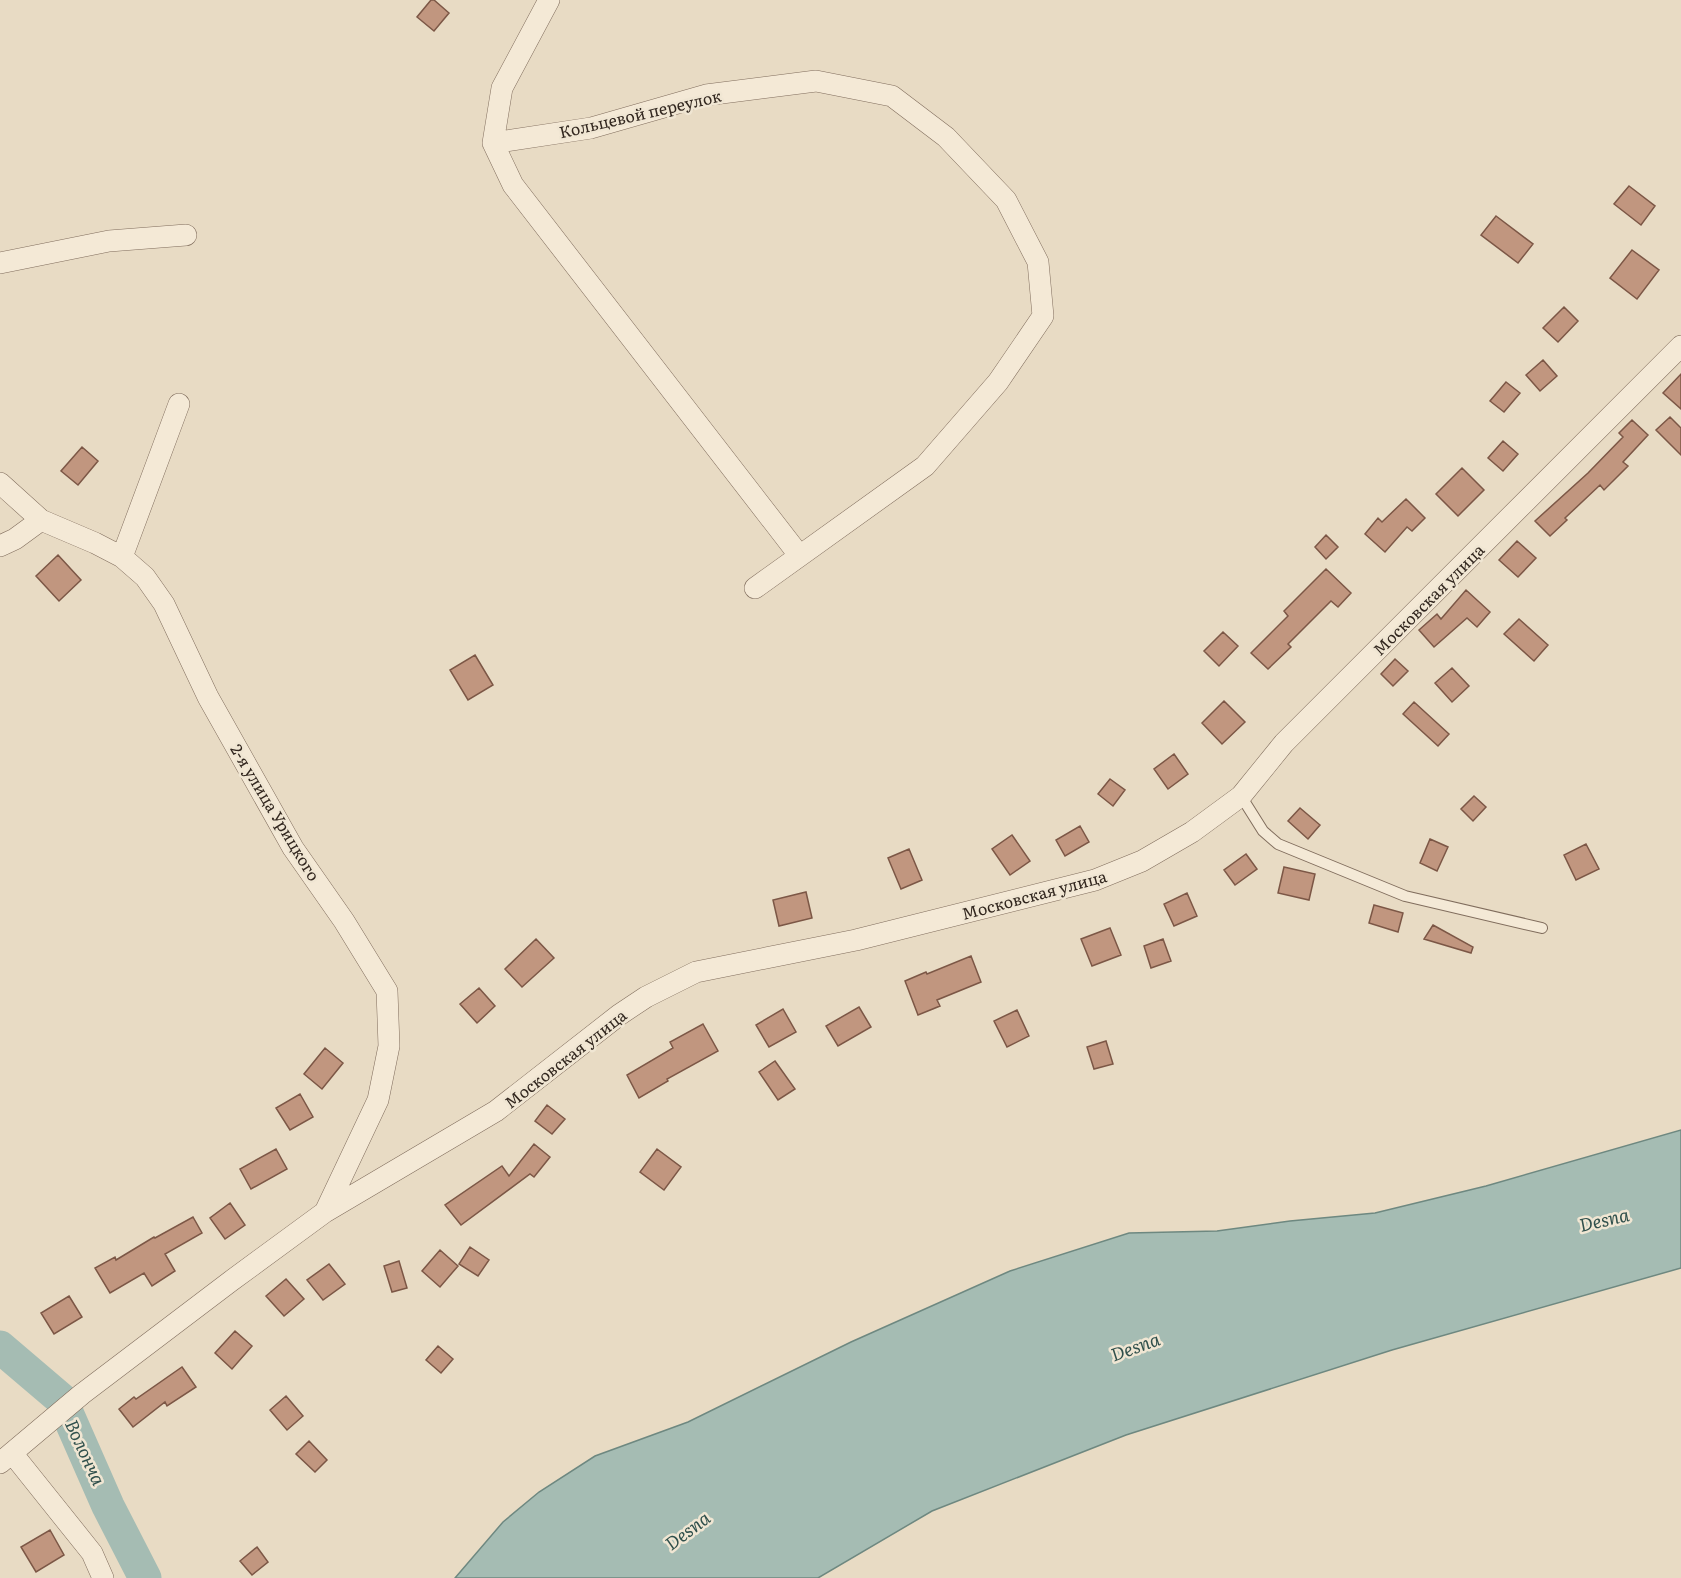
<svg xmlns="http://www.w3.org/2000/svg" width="1681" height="1578" viewBox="0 0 1681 1578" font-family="Literata,serif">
<rect width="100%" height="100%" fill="#e8dbc4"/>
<!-- water -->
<path fill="#a5bcb3" stroke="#6e8880" stroke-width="1.5" d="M1681 1130V1268L1392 1350 1126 1435 932 1511 818 1578H455L503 1522 539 1492 595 1456 688 1422 851 1342 1010 1271 1129 1233 1217 1231 1290 1221 1375 1213 1486 1186Z"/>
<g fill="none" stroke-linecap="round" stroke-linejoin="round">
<!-- river -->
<path stroke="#a5bcb3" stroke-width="33" d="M0 1347 61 1399 108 1506 145 1578"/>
</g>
<!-- building -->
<path fill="#c1967f" stroke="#7c5746" stroke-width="1.5" d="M431 0H434L449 13 434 31 417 17Z
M1629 186 1655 206 1641 225 1614 204Z
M1496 216 1533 244 1518 263 1481 235Z
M1632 250 1659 270 1637 299 1610 278Z
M1564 307 1578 321 1558 342 1543 328Z
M1543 360 1557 376 1540 391 1526 375Z
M1681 374V409L1663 393Z
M1506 382 1520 393 1504 412 1490 401Z
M1670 417 1681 428V455L1656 430Z
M1632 420 1648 435 1623 462 1628 466 1604 490 1600 485 1565 518 1567 520 1550 536 1535 521 1588 473 1623 437 1619 433Z
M1503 441 1518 454 1503 471 1488 458Z
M82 447 98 461 78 485 61 471Z
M1462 468 1484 490 1458 516 1436 494Z
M1406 499 1425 518 1412 531 1407 527 1385 552 1365 534 1378 518 1382 522Z
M1326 535 1338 547 1326 559 1315 547Z
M1517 541 1536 558 1518 577 1499 560Z
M58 555 81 580 59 601 36 576Z
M1326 569 1351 593 1338 607 1331 601 1288 644 1291 647 1268 669 1251 653 1288 616 1284 611Z
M1466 590 1490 612 1477 627 1467 618 1434 647 1419 630 1437 614 1441 619Z
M1519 619 1548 645 1534 661 1504 634Z
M1223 632 1238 646 1219 666 1204 651Z
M475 655 493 685 468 700 450 670Z
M1395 659 1408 671 1393 686 1381 674Z
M1452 668 1469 686 1452 702 1435 683Z
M1224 701 1245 722 1222 744 1202 723Z
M1414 702 1449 734 1438 746 1403 714Z
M1174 754 1188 774 1168 789 1154 769Z
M1110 779 1125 790 1113 806 1098 794Z
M1474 796 1486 807 1473 821 1461 809Z
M1300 808 1320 825 1308 839 1288 821Z
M1080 826 1089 842 1065 856 1056 840Z
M1012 835 1030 861 1010 875 992 849Z
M1430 839 1448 847 1437 871 1420 863Z
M1586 844 1599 869 1576 880 1564 855Z
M909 849 922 880 901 889 888 858Z
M1246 854 1257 869 1235 885 1224 870Z
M1284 867 1315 874 1309 900 1278 893Z
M806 892 812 918 779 926 773 900Z
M1187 893 1197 916 1174 926 1164 904Z
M1374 905 1403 913 1398 932 1369 923Z
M1433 925 1473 947 1471 953 1424 939Z
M1110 928 1121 955 1092 966 1081 939Z
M536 939 554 958 522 987 505 969Z
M1163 939 1171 961 1151 968 1144 946Z
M971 956 981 982 937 1000 940 1006 918 1015 905 981 926 972 927 974Z
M479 988 495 1006 477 1023 460 1004Z
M859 1007 871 1027 838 1046 826 1026Z
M783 1009 796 1032 769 1047 756 1025Z
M1017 1010 1029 1036 1007 1047 994 1021Z
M703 1024 718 1051 667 1079 668 1081 639 1098 627 1075 673 1048 670 1042Z
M1106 1041 1113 1064 1094 1069 1087 1047Z
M325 1048 343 1063 322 1089 304 1074Z
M775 1061 795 1089 778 1100 759 1072Z
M300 1094 313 1117 290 1130 276 1108Z
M547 1105 565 1119 552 1134 535 1121Z
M534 1144 550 1157 534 1177 530 1174 461 1225 445 1205 502 1166 509 1176Z
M276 1149 287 1169 251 1189 240 1169Z
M657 1149 681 1167 664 1190 640 1172Z
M230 1203 245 1225 225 1239 210 1218Z
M193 1217 202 1233 165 1254 175 1271 152 1286 144 1273 110 1293 95 1268 115 1257 116 1260 154 1237 155 1238Z
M470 1247 489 1260 478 1276 459 1264Z
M440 1250 458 1266 440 1287 422 1271Z
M399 1261 407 1288 392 1292 384 1266Z
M329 1264 345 1284 323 1300 307 1280Z
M286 1279 304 1299 284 1316 266 1296Z
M69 1296 82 1317 54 1334 41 1313Z
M235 1331 252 1346 232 1369 215 1353Z
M438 1346 453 1359 441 1373 426 1360Z
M182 1367 196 1387 167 1406 165 1402 133 1427 119 1409 134 1397 136 1399Z
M286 1396 303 1416 287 1430 270 1410Z
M309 1441 327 1460 315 1472 296 1454Z
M50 1530 64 1555 36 1572 21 1547Z
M257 1547 268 1562 252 1575 240 1561Z"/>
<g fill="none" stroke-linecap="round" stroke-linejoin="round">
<!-- lane casing -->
<g stroke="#806d5d" stroke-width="12">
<path id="lane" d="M1241 796 1263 831 1278 844 1405 896 1542 928"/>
</g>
<!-- street casing -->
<g stroke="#806d5d" stroke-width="22">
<path id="street" d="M493 143 591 128 706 95 816 81 892 96 946 137 1006 200 1038 262 1043 316 998 382 925 466 755 588
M493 143 513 185 799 555
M493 143 502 88 549 0
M0 263 109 241 186 235
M0 483 41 520 95 543 122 557 145 577 164 604 208 697 293 848 344 921 387 991 389 1046 378 1100 325 1212
M0 546 15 539 41 520
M122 557 179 404
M12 1453 92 1553 103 1578
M0 1463 82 1394 231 1281 325 1212 496 1111 619 1015 646 997 696 972 856 940 1095 880 1142 861 1192 832 1241 796 1284 743 1681 346"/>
</g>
<!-- lane -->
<use href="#lane" stroke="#f4e9d6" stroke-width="10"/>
<!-- street -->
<use href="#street" stroke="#f4e9d6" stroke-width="21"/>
</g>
<g text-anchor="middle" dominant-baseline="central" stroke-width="5" stroke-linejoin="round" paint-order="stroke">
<!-- street labels -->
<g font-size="16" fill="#32271f" stroke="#f0e6d3">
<text transform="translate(640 113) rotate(-13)">Кольцевой переулок</text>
<text transform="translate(1428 599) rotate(-45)">Московская улица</text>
<text transform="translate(276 812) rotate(59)">2-я улица Урицкого</text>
<text transform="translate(1034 894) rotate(-15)">Московская улица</text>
<text transform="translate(565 1058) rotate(-38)">Московская улица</text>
</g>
<!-- water labels -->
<g font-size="18" font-style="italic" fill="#30504c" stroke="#f0e6d3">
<text transform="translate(1604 1219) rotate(-13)">Desna</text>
<text transform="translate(1135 1346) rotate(-20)">Desna</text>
<text transform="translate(86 1452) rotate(65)">Волонча</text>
<text transform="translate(687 1530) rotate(-37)">Desna</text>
</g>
</g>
</svg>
